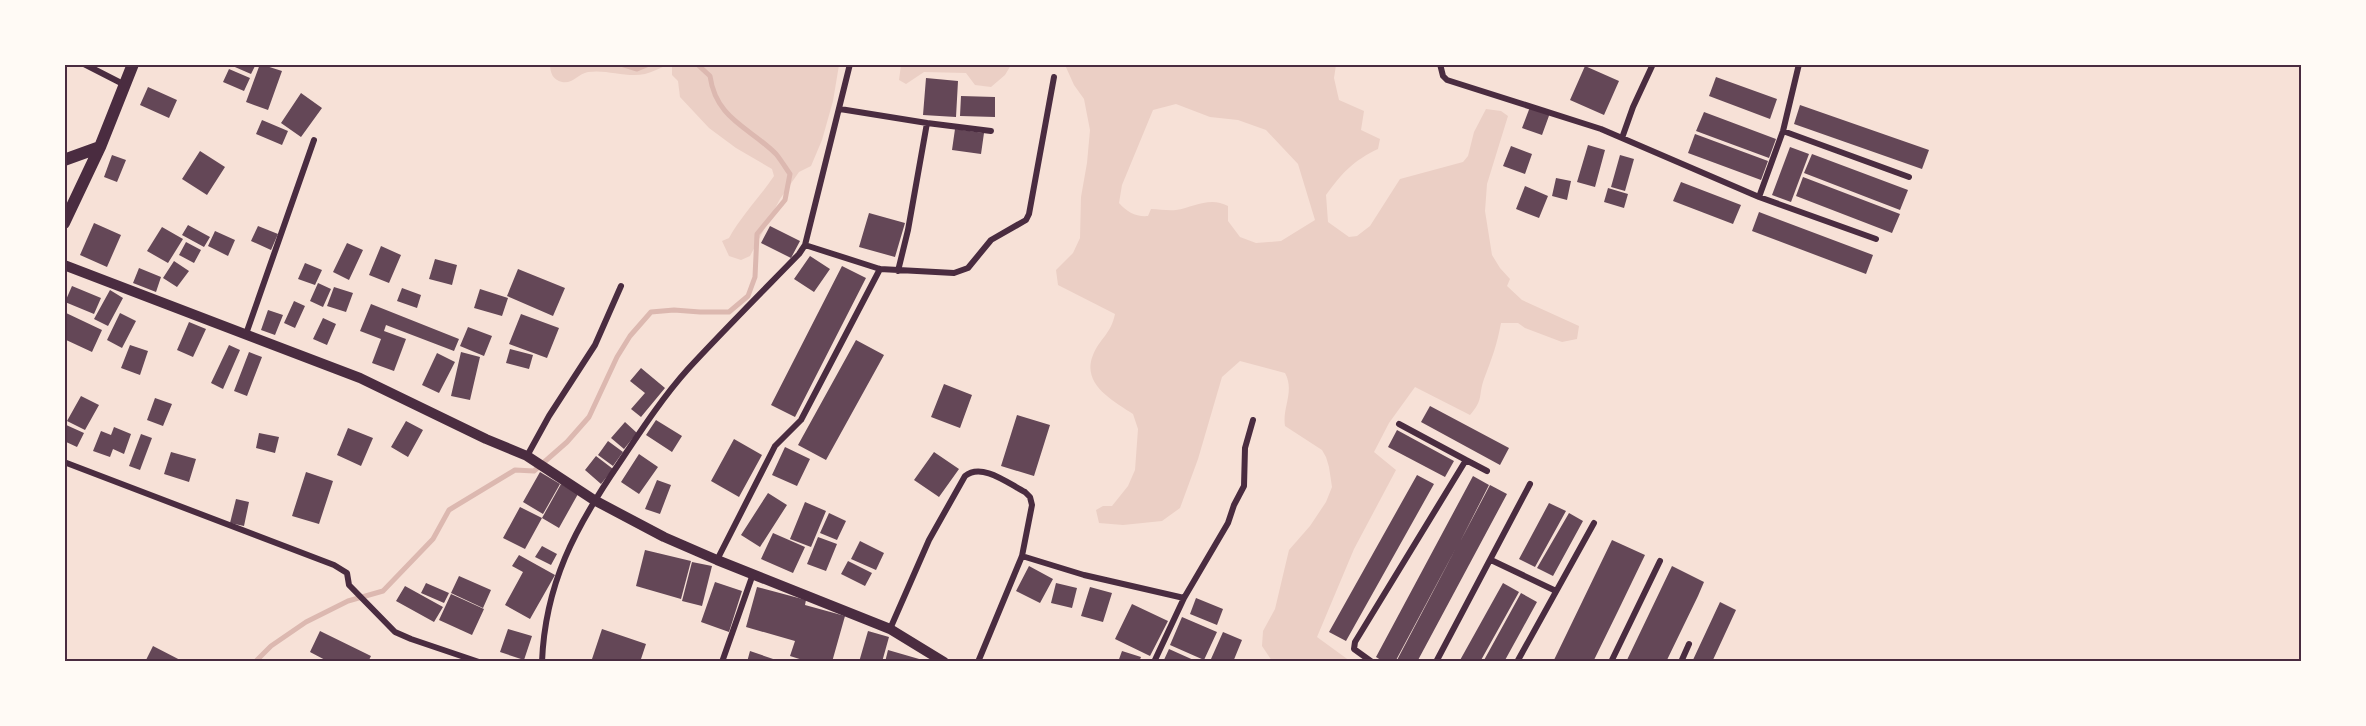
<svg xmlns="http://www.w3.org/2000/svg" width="2366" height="726" viewBox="0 0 2366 726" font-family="'Noto Sans',sans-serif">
<rect width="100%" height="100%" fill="#f7e1d7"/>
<!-- green -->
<path fill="#ebcfc5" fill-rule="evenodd" d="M550 64H667V65C660 68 652 72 645 74 626 78 607 69 588 72 578 74 573 84 562 82 553 80 550 73 550 64Z
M672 65H839L833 101 822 140 811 166 799 172 780 199 750 256 741 260 729 256 722 241 729 238C742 215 760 197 774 176L772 169 736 148 709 128 680 97 678 81 672 75Z
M901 65 902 64 1011 65 1005 75 991 87 975 85 966 73 924 72 906 84 899 80Z
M1065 65H1336L1334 78 1339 100 1364 111 1361 130 1380 139 1378 149C1354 160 1341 174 1326 195L1328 222 1349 237 1357 236 1370 226 1400 179 1463 162 1468 156 1474 132 1486 109 1501 111 1508 116 1487 184 1485 211 1492 255 1500 268 1510 279 1507 286 1522 300 1579 326 1577 339 1562 342 1525 328 1518 323H1501C1497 345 1492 358 1484 379 1478 396 1484 399 1470 415L1415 387 1389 423 1374 452 1396 470 1354 549 1317 637 1350 661H1272L1262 646 1263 631 1275 609 1289 550 1310 526 1326 502 1332 487 1329 467 1326 457 1322 450 1285 426C1282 408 1295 391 1285 373L1240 361 1222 377 1198 459 1180 508 1162 521 1123 525 1099 523 1096 510 1103 506H1112L1128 486 1135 470 1138 429 1133 414C1113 401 1081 384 1093 355 1100 338 1111 334 1115 314L1058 285 1056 270 1073 253 1080 238 1081 197 1087 163 1090 130 1084 99 1074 85ZM1176 104 1210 117 1238 120 1266 130 1298 164 1315 220 1281 241 1256 243 1240 237 1228 221V206C1210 196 1194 207 1176 210 1168 211 1159 209 1151 209L1148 216C1136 217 1127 212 1119 203L1122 185 1153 110Z"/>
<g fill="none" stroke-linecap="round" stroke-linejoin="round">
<!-- stream -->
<path stroke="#dcb8b0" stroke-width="5" d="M621 64 637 69 649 64
M255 662 271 646 306 622 348 601 383 591 433 539 449 510 515 470 534 471 567 442 589 417 617 357 630 336 651 312 674 310 700 312H729L748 296 755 277 757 234 785 200 790 174C785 167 781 160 776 154 749 127 716 119 710 76L697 64"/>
</g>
<!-- building -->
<path fill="#644757" d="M228 64H256L251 74Z
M260 64 282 71 268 110 246 102Z
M1585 66 1619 81 1604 115 1570 100Z
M229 69 250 78 244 91 223 82Z
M1716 77 1777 99 1770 119 1709 96Z
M926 78 958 81 956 117 923 115Z
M148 87 177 100 169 118 140 105Z
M301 93 322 108 301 137 281 123Z
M961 96 995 97V117L960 116Z
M1800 105 1929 150 1922 169 1794 124Z
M1530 107 1550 113 1542 135 1522 128Z
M1704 112 1776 139 1769 158 1696 131Z
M262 120 288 131 282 145 256 134Z
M955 129 984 133 981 154 952 150Z
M1695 134 1768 161 1761 180 1688 153Z
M1588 145 1605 150 1595 187 1577 182Z
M1511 146 1532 154 1525 174 1503 166Z
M1790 147 1809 154 1791 202 1772 195Z
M200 151 225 167 207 195 182 179Z
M1812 154 1908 190 1900 210 1804 173Z
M112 155 126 160 117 182 104 177Z
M1620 155 1634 159 1625 191 1611 187Z
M1803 177 1900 214 1892 233 1796 196Z
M1556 178 1571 181 1567 200 1552 196Z
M1681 182 1741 205 1733 224 1673 201Z
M1525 186 1548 196 1539 218 1516 209Z
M1608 188 1628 194 1624 208 1604 202Z
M1759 212 1873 255 1866 274 1752 231Z
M869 213 905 223 895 257 859 247Z
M94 223 121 235 107 267 80 255Z
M188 225 210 237 204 247 182 235Z
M258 226 278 234 271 250 251 241Z
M770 226 800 241 791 258 761 243Z
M162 227 183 239 168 263 147 251Z
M215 231 235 240 228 256 208 246Z
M186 242 201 250 194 263 179 255Z
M347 243 363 250 349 280 333 272Z
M381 246 401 255 389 283 369 275Z
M810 256 830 269 814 292 794 279Z
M435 259 457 265 452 285 429 279Z
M174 261 189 271 177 287 163 278Z
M305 263 322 270 315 285 298 279Z
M842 266 866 278 795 417 771 405Z
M139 268 161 277 156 292 133 283Z
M518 269 565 288 553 316 507 296Z
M318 283 331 289 323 307 310 301Z
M72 286 101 298 94 314 65 302Z
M334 287 353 293 346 312 327 306Z
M402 288 421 295 417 308 397 301Z
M480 289 508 298 502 316 474 308Z
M110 290 123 298 108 326 94 319Z
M294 301 305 306 295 328 284 323Z
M371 304 459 339 454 351 386 325 384 331 406 339 394 371 372 363 381 339 360 331Z
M268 310 283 315 275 335 261 330Z
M64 312 102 330 92 352 64 339Z
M120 313 136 321 122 348 107 340Z
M521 314 559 328 547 358 509 344Z
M323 318 336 324 327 345 313 339Z
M189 322 206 329 193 357 177 350Z
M468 327 492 336 484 356 460 346Z
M856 340 884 355 826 460 798 445Z
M130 345 148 351 140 375 121 368Z
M229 345 240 350 223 389 211 383Z
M510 349 533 355 529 369 506 363Z
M249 352 262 357 247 396 234 391Z
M461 352 480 357 470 400 451 396Z
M437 353 455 362 439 393 422 385Z
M641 368 665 388 641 417 631 409 645 393 630 381Z
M944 384 972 395 960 428 931 417Z
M81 396 99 405 85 430 67 421Z
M155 398 172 404 163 426 147 420Z
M1430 406 1509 448 1500 465 1421 422Z
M1017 415 1050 425 1034 476 1001 466Z
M656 420 682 436 672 452 646 435Z
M406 421 423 430 408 457 391 447Z
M625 422 637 433 624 449 611 438Z
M64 424 84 433 77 447 64 441Z
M114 427 131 434 124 454 113 449 110 457 93 451 101 431 111 435Z
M348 428 373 438 361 466 337 455Z
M1397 430 1454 461 1445 477 1388 447Z
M259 433 279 437 275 453 256 448Z
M141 434 152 438 140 470 129 466Z
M734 439 762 455 739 497 711 481Z
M608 441 623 452 613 466 598 455Z
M785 447 810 459 797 486 772 475Z
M171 452 196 459 189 482 164 474Z
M934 452 959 469 939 497 914 480Z
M639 454 658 467 639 494 621 482Z
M596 456 613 469 601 484 585 470Z
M306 472 333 481 319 524 292 516Z
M540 472 560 484 543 514 523 502Z
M1417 475 1434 484 1346 641 1329 632Z
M1473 476 1489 485 1460 542 1490 485 1507 494 1417 662H1396L1456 548 1395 662H1384L1376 657Z
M657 480 671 485 660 514 645 509Z
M561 484 578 494 559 528 542 518Z
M768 493 787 505 760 547 741 535Z
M236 499 249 502 244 526 230 523Z
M805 502 826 511 811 547 790 539Z
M1549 503 1566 511 1535 567 1519 559Z
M520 507 542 518 525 549 503 538Z
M829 513 846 521 837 540 820 533Z
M1569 513 1583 521 1553 576 1537 568Z
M773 533 805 547 793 573 761 559Z
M818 537 837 544 826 571 807 564Z
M1612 540 1645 555 1618 611 1593 662H1553Z
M860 541 884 553 876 570 851 559Z
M542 546 557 554 551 565 535 557Z
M645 550 691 561 681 599 636 586Z
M519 555 555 575 530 619 505 605 523 572 512 566Z
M848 561 872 573 865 586 841 574Z
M692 562 712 566 702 606 682 601Z
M1029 566 1053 579 1040 603 1016 591Z
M1672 566 1704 582 1698 596 1666 662H1626Z
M459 576 491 590 483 608 451 593Z
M715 582 742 591 729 632 701 622Z
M426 583 449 593 444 603 421 593Z
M1056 583 1077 588 1072 608 1051 603Z
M1503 583 1519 592 1480 662H1459Z
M405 586 443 607 434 622 396 601Z
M757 587 806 600 805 605 845 616 832 662H809L790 656 795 641 746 627Z
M1090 587 1112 593 1103 622 1081 616Z
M1521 593 1537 602 1520 633 1504 662H1483Z
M451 594 484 609 472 635 439 620Z
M1196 598 1223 609 1217 625 1190 614Z
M1720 602 1736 610 1712 662H1692Z
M1132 604 1168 621 1150 656 1115 639Z
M1182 617 1217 632 1204 660 1170 645Z
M508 629 532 636 524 660 500 652Z
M602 629 646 644 640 662H591Z
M320 631 371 656 368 662H329L310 652Z
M868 631 889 637 882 662H859Z
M1223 632 1242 640 1233 662H1217L1211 659Z
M153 646 184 662H145Z
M1169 649 1198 662H1163Z
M888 650 926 661 925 662H885Z
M750 651 779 661V662H747Z
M1122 651 1141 657 1139 662H1118Z"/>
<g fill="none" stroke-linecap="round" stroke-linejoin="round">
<!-- minor -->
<path stroke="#4a2c40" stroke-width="6" d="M84 64 125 85
M1440 64 1443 76 1447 80 1601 129 1759 197 1876 239
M840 109 927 123 991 131
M1783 131 1909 177
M1622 138 1633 107 1653 64
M1759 197 1783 131 1799 64
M805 245 880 269 954 273 968 268 991 240 1026 220 1029 214 1054 77
M898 271 908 230 927 123
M246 334 314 140
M527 456 549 416 595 345 621 286
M1466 460 1487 471
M64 462 334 565 347 573 349 585 395 632 411 639 479 662
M1022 556 1084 575 1184 598 1154 662
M717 560 775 446 801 420 880 269
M1491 560 1556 591
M1184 598 1228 523 1234 505 1244 486 1245 448 1253 420
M890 629 929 540 965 476C982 462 1009 484 1025 492L1030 497 1032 505 1022 556 978 662
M64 661 66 662
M542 662C545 584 575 528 618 465 640 432 662 398 688 369 724 330 762 292 799 254L805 245 850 64
M722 662 753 574
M1372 662 1354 649 1355 642 1466 460 1399 424
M1436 662 1530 484
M1517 662 1594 523
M1611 662 1660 561
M1681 662 1689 644"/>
<!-- tertiary -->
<path stroke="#4a2c40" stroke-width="10" d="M64 265 360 378 486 439 527 456 594 500 664 537 717 560 890 629 944 662"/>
<!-- secondary -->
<path stroke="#4a2c40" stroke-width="12" d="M64 160 100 147
M64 223 100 147 133 64"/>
</g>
<!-- border -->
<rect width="2366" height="726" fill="none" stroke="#fffaf5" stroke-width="132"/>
<rect x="66" y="66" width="2234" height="594" fill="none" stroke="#4a2c40" stroke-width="2"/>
</svg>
